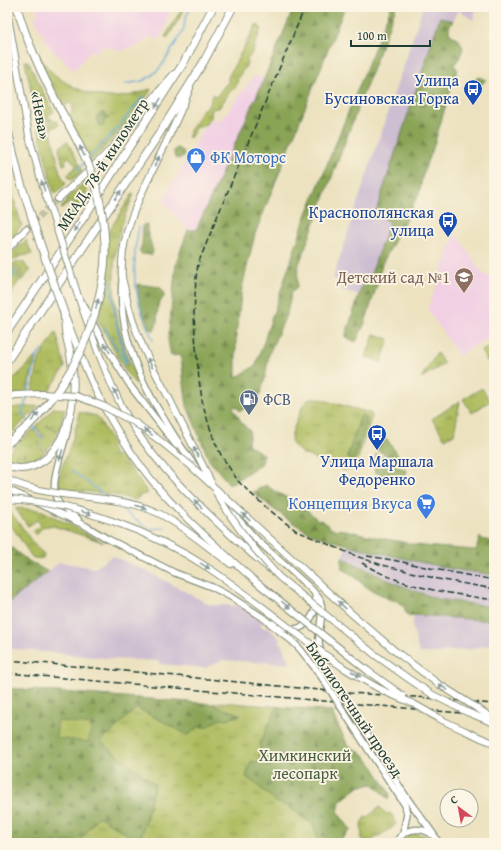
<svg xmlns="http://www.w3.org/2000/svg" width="501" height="850" viewBox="0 0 501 850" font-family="'Gentium Book Plus',serif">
<defs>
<pattern id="grass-tufts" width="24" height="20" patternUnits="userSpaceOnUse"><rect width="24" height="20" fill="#aebc5f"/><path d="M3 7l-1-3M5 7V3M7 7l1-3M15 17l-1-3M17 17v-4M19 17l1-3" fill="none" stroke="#8d9a4f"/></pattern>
<pattern id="forest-firs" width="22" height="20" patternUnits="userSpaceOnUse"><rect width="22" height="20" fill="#8aa456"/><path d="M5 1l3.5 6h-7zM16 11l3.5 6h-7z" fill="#708748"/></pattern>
</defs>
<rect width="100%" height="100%" fill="#fcf5e5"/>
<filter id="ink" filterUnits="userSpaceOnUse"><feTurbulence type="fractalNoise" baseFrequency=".025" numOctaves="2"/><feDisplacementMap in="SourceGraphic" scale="8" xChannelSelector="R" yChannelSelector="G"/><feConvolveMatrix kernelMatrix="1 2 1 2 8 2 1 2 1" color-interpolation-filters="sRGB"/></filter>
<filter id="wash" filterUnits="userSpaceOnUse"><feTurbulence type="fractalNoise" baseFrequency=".012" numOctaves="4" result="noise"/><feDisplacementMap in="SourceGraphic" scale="16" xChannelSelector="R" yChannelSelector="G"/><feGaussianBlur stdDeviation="0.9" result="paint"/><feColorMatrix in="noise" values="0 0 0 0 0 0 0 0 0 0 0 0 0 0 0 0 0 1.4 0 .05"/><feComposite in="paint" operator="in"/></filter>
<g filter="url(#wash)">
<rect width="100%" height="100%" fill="#ece2c0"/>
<!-- built -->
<path fill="#f1d0e3" d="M35 7H172L162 35 157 40 150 36 140 45 120 51 116 50 111 46 108 49 103 45 95 53 92 50 74 70 50 48 34 18 39 14Z
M255 75 264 79 196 231 188 230 163 201 204 128 211 119H215L220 121Z
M455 234 457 235 482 273 494 280V333L459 356 428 310V308Z"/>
<!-- industrial -->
<path fill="#cebed1" d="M423 7H477L473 20 459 10 453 21 441 17 389 222 370 277H365L359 295 342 290 344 282 333 278 356 207Z
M347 545 366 550 451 569 494 575V607L437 599 390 581 342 557Z
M112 556 147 571 208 604 213 605H229L231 607 233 605H240L263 621 260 625 265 629 267 625 277 637H278L290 664 222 660 206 668 159 664V661L114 659 7 648V604L60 562 95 568Z
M414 615 494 621V643L474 649 446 651 439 653H419L412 627Z"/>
<!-- grass -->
<path fill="url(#grass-tufts)" stroke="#667c4a" d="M183 7H186L167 39 165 37Z
M256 25 259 26 261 28 258 39 255 43 254 49 250 56 248 58 246 66 237 79 238 80 235 88 231 90 219 108H216L212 109C211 112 212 114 211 117 209 123 203 127 197 126L190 138 187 136 202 110 209 105 211 102V98L213 94 216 97C221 92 223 86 228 82V77Z
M36 51C39 57 43 62 47 67 63 85 92 98 117 97 128 97 139 93 150 89L151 90 131 119 107 145 90 162 80 139 68 116 72 113 73 108 71 102 63 107 35 52Z
M25 61H28L42 90 54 112 48 115 49 118 53 120 47 121 38 124Z
M57 121 59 125 51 129V131L60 173 66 184 54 194 38 127 45 124Z
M67 141 77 159 82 171 72 180 69 178 68 175 76 166V165L69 157 65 161 66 164 63 165 59 149 61 146Z
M85 182 87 192 67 223 66 220 75 206 73 201 61 209V208L67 201V200L68 197Z
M9 183 22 226 18 229 16 233 7 243V191Z
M133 193 134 194C128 208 122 222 118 237 110 274 114 318 127 354 130 364 134 373 138 382L136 385 126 372 98 320 104 291 107 271V234Z
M26 240 32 254 22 256 20 257 8 262 9 265 19 271V281L12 292 13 293 7 303V259L20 245 23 244 24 242Z
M23 261 28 269 31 270 21 281V270L12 265V264Z
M56 332 65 367 49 391 32 393 39 359Z
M374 334 389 339 381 362 366 357Z
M494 343V372L481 351Z
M437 353 444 364 421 378Z
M36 356 26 393 7 395 9 386 12 380 22 371Z
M482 388 490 401 472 413 463 399Z
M312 398H316L370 413 372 416 356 464C353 468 350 470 344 470L301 453 294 446 291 441 292 433 303 405 309 399Z
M460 401 454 434 445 439 432 419Z
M39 406 7 438V409L18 407Z
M53 408 65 409 59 430H57L46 425V426L56 431 58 433 52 443 46 451 39 442 38 443 45 453 39 457 28 463 25 453H24L26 463H12L7 460V454L33 429 41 439 44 437 36 427Z
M79 412 97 416 113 444 110 447 115 456 120 455 148 493 141 495 136 500 110 494 59 489C57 474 64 463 69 449 74 437 77 424 79 412Z
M7 507C12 514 17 521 22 527 30 539 33 545 44 554L43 558 37 559 32 557 7 519Z
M15 508 39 510 43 511 103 542 53 526C42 525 42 528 36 535L33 532 41 525 37 520 28 526Z
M7 688 213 704 221 702 331 711 347 744 364 755 374 768 390 794 388 799 373 784 360 786 340 801 338 813 351 830 337 843H7Z
M379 807 382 809 386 814 390 813 394 817 393 819 396 824 392 828 370 841H367L362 839 361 824 365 817 367 818Z
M413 834C422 834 428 836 433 843H401L407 837Z"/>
<!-- forest -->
<path fill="url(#forest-firs)" stroke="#547045" d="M294 7H345L255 234 242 288 236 335V378L256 365 304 221 391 7H396L298 267 297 287 291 292 290 300 287 313 269 354 265 378 260 394 250 410 245 408 240 411 236 406 233 408 242 423 250 431 248 444 264 455 262 463 230 485 209 460 187 406 183 376 181 355 171 356 168 340 176 263 188 230H196L264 79Z
M440 17 453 21 449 27V33L453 36 458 38 463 48 460 57 454 65 458 70 448 98 431 155 428 159 422 178 419 195 413 204 411 214 404 223 396 229V235L395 240 382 264 378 282 365 323 356 342 345 337 365 277H370L389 223 376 211Z
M479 77 486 80 480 86 476 93 470 90 472 81Z
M103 112 108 116 109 118 104 121V124L101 126 98 122 96 118 97 116Z
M178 148 183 151 184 156 178 159 175 158 174 154V150Z
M147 224V230L153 251 152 255 141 254 139 252 142 244 143 225Z
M138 284 160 287 164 294V297C153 308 161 319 154 331L149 328C142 316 137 298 138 284Z
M361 415 367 418 366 425 362 437 354 460H350L347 457Z
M387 439 405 466 377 450C379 444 381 441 387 439Z
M376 454 407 471 403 481 389 477 375 472 374 465Z
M266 485 276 492 286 497 299 507 309 512 318 520 323 521 332 529 345 530 376 537 423 546 476 550 480 537 482 539 494 542V575L451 569 366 550 330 540 312 534 293 523 272 508 253 492Z
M7 544 27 560 48 572 7 604Z
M342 557 390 581 437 599 494 607V621L414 615 409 617 406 613 404 607 397 601 388 599 382 595 371 590 359 581 355 577 346 571 342 568Z
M7 688 213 704 219 708 235 712 241 715 232 718 218 720 207 727H199L188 735 137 708 101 742 155 784 142 835 133 838 98 816 79 843H7Z
M277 707 331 711 347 744 364 755 374 768 390 794 388 799 373 784 360 786 340 801 338 813 351 830 337 843H318L316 832 312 824 289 807 276 802 257 785 246 777 251 761 257 762 260 757V743Z"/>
<!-- pitch -->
<path fill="#aebc5f" stroke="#667c4a" d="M58 721 91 725 89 742 56 738Z"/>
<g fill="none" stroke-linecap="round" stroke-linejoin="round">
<!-- stream -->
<path stroke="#5da4d3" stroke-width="1.5" d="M126 84 142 81 150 77 157 71 163 64 183 31 186 17 191 7
M88 159 121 124 144 95
M77 170 84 163
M139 227C130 269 134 300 153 340
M7 266 15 273 7 289
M105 279H108L110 282 117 327 127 362 126 363 105 328
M28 393 37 357 42 350
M27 397 22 413 29 422
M32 425 43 438
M72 471 106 496
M115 504 146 527 154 529 165 527"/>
</g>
</g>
<g filter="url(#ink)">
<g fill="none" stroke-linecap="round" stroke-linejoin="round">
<!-- primary-tunnel -->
<path stroke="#c3c1a4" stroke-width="6" stroke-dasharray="6 3" stroke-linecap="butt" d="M26 229 58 199"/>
<!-- secondary casing -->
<g stroke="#86907a" stroke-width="8">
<path id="secondary" d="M122 281C119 317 130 355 146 387 152 400 160 412 167 424 177 440 186 455 198 470
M83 304 103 342 131 387 176 445
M68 427C65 446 48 482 57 500 61 508 71 514 78 519
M7 489 86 526 106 538 175 573 212 587 231 597 262 617 292 641 300 649 319 673
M228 508 258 541 308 586C312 590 317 595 320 600 325 613 318 628 319 641 319 650 323 658 326 667
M273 623C279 625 284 629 291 629 308 630 319 610 315 595
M371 740C383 758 393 777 405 795 415 810 426 823 436 838
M364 743 405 805 407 814 403 834
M396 843C405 825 429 825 439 843"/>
</g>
<!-- primary casing -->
<g stroke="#86907a" stroke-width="8">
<path id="primary" d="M7 11 29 136 41 180 55 223
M58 199C78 180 100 162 118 141 137 119 154 96 174 74
M7 250 26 229
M77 293C91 332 104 372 123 409 147 454 183 490 220 525 236 540 252 555 270 569
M66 318C79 352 92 387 110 418 127 448 147 477 171 502 197 530 226 555 255 581
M169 398C151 365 133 332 126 295 125 289 123 283 122 277 119 231 143 191 162 151 172 130 182 109 190 88
M62 494C93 498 128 499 158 513 184 526 207 547 231 564
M481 738 494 743"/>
</g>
<!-- trunk casing -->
<g stroke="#86907a" stroke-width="9">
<path id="trunk" d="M17 7C27 43 43 76 60 109
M7 127 19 177 40 243
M7 332 86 214 151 113 183 64 213 7
M7 361 159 134 203 63 233 7
M7 466C20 471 33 468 44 460 52 455 56 447 61 439 73 416 75 390 72 364 71 354 68 344 66 334 65 327 65 320 64 313"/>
</g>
<!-- secondary -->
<use href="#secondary" stroke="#fff" stroke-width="5.5"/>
<!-- primary -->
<use href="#primary" stroke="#fff" stroke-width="6"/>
<!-- trunk -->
<use href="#trunk" stroke="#fff" stroke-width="7"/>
<!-- rail -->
<path stroke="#1f3d34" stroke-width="1.5" stroke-dasharray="6 3" stroke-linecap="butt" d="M305 7 215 222 198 264 196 278 194 313 195 335 199 380 203 405 209 425 215 442 221 455 238 481 250 493 266 507 283 521 297 531 356 556 379 564 438 579 494 589
M367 556 393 560 439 570 494 580
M362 563C403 588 448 593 494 600
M7 660 105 669 350 693 416 697 494 704
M7 673 494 716"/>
<!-- secondary-bridge casing -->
<g stroke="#86907a" stroke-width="8" stroke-linecap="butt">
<path id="secondary-bridge" d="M326 667 371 740
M319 673 364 743"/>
</g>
<!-- primary-bridge casing -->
<g stroke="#86907a" stroke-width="8" stroke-linecap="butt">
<path id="primary-bridge" d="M55 223 77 293
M7 397 16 395 42 394 76 396 103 406 134 422 159 440 191 466 352 614 395 651 437 683 494 719
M169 398 211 482
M7 479C24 488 43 491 62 494
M216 492C233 523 255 551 279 577L374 654 409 679 433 695 467 712 494 723
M7 499C75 502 154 532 210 569 257 600 298 637 344 668 357 676 370 684 384 691 393 696 404 699 414 704 423 709 431 714 440 719 454 726 468 732 481 738
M255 581 368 671 403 696"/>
</g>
<!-- trunk-bridge casing -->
<g stroke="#86907a" stroke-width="9" stroke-linecap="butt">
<path id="trunk-bridge" d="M40 243 64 313
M7 444C14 438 21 432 28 426 41 413 54 397 64 381 88 345 107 287 105 243 104 224 101 204 96 186 88 159 74 134 60 109"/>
</g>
<!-- secondary-bridge -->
<use href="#secondary-bridge" stroke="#fff" stroke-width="5.5"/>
<!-- primary-bridge -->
<use href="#primary-bridge" stroke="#fff" stroke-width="6"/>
<!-- trunk-bridge -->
<use href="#trunk-bridge" stroke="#fff" stroke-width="7"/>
</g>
<!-- one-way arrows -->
<defs><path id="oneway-solid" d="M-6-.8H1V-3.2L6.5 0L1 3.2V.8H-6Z"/></defs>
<g fill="#8f9e9a">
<use href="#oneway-solid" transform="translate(158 103) rotate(122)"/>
<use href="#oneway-solid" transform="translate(82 151) rotate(-115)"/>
<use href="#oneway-solid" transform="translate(157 161) rotate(-63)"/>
<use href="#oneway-solid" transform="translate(43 186) rotate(-108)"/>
<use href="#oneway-solid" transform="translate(118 195) rotate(-56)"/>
<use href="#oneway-solid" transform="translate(77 227) rotate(124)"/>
<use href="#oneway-solid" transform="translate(97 304) rotate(-76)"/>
<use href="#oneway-solid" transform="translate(107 348) rotate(-121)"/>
<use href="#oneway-solid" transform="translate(150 363) rotate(-118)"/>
<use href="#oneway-solid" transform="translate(116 394) rotate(-116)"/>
<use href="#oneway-solid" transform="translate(35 417) rotate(-49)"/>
<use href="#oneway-solid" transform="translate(148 432) rotate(-144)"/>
<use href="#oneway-solid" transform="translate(196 452) rotate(-117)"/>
<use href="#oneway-solid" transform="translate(61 455) rotate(106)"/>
<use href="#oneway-solid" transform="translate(198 504) rotate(-135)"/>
<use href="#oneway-solid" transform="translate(141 507) rotate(17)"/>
<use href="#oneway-solid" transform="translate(86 513) rotate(17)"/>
<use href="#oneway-solid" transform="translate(246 517) rotate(-137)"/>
<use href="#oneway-solid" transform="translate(205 566) rotate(31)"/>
<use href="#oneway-solid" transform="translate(286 605) rotate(39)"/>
<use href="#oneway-solid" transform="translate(342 605) rotate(-137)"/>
<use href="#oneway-solid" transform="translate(356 674) rotate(30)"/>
<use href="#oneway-solid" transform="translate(443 687) rotate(-147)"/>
</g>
</g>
<!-- icons -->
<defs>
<g id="bus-pin" transform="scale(1)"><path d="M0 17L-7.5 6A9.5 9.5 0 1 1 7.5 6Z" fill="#1a4fb4" stroke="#fcf5e5"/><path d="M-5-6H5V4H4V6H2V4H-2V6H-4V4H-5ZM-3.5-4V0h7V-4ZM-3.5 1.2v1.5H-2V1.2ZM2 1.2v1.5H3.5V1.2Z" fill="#fff"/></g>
<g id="shop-pin" transform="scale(1)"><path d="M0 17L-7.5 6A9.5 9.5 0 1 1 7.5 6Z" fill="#3f7fe0" stroke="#fcf5e5"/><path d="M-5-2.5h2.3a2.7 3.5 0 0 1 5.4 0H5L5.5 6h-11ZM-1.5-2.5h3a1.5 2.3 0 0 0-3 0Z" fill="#fff"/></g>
<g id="school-pin" transform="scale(1)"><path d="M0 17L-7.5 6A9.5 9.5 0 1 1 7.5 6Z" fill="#8d6e63" stroke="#fcf5e5"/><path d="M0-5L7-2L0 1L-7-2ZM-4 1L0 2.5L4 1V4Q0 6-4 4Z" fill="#fff"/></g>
<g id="fuel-pin" transform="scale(1)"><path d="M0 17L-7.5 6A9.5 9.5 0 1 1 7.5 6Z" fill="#5c6f8a" stroke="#fcf5e5"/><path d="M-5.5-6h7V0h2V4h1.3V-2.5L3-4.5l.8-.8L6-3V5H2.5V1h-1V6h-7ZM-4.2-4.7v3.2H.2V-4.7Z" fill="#fff"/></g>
<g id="supermarket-pin" transform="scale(1)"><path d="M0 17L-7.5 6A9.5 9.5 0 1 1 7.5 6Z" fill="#3f7fe0" stroke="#fcf5e5"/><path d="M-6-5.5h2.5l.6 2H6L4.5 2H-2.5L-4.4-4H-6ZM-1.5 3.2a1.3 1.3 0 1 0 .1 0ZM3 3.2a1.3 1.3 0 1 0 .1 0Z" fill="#fff"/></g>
</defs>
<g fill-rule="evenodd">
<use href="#bus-pin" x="473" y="89"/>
<use href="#shop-pin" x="196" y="157"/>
<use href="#bus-pin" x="448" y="221"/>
<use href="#school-pin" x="464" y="277"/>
<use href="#fuel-pin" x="249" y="399"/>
<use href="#bus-pin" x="377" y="434"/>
<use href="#supermarket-pin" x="426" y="503"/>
</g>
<g text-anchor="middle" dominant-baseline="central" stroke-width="3.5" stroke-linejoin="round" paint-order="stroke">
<!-- transit labels -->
<g font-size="16" fill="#164399" stroke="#fcf5e5" text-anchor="end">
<text x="459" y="80">Улица<tspan x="459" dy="18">Бусиновская Горка</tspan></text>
<text x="434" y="212">Краснополянская<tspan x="434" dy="18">улица</tspan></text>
<text x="377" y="461" text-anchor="middle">Улица Маршала<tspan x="377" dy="18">Федоренко</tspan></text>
</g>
<!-- street labels -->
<g font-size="16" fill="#1f3d34" stroke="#fcf5e5">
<text transform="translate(41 115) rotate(79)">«Нева»</text>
<text transform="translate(102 164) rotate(-57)">МКАД, 78-й километр</text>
<text transform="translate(355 709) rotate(56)">Библиотечный проезд</text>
</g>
<!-- shop labels -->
<g font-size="16" fill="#366cbe" stroke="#fcf5e5" text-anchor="start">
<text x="210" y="157">ФК Моторс</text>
<text x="412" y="503" text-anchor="end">Концепция Вкуса</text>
</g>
<!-- education labels -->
<g font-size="16" fill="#785e54" stroke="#fcf5e5" text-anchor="end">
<text x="450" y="277">Детский сад №1</text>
</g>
<!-- service labels -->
<g font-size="16" fill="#4e5e75" stroke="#fcf5e5" text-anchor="start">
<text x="263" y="399">ФСВ</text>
</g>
<!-- park labels -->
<g font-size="16" fill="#435d3f" stroke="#fcf5e5">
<text x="305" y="755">Химкинский<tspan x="305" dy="18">лесопарк</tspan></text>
</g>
</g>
<!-- margin -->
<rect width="501" height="850" fill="none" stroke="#fcf5e5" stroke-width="24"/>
<!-- north arrow -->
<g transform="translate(459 808) rotate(328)"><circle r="19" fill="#fcf5e5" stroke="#a4ab9e"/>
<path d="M0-3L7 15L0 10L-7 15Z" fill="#d1495b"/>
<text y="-6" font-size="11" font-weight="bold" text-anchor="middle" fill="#1f3d34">С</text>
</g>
<!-- scale -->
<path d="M351 40v6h79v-6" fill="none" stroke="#1f3d34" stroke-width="2"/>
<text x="357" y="40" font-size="12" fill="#1f3d34" stroke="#fcf5e5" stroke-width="3" paint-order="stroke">100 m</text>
</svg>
